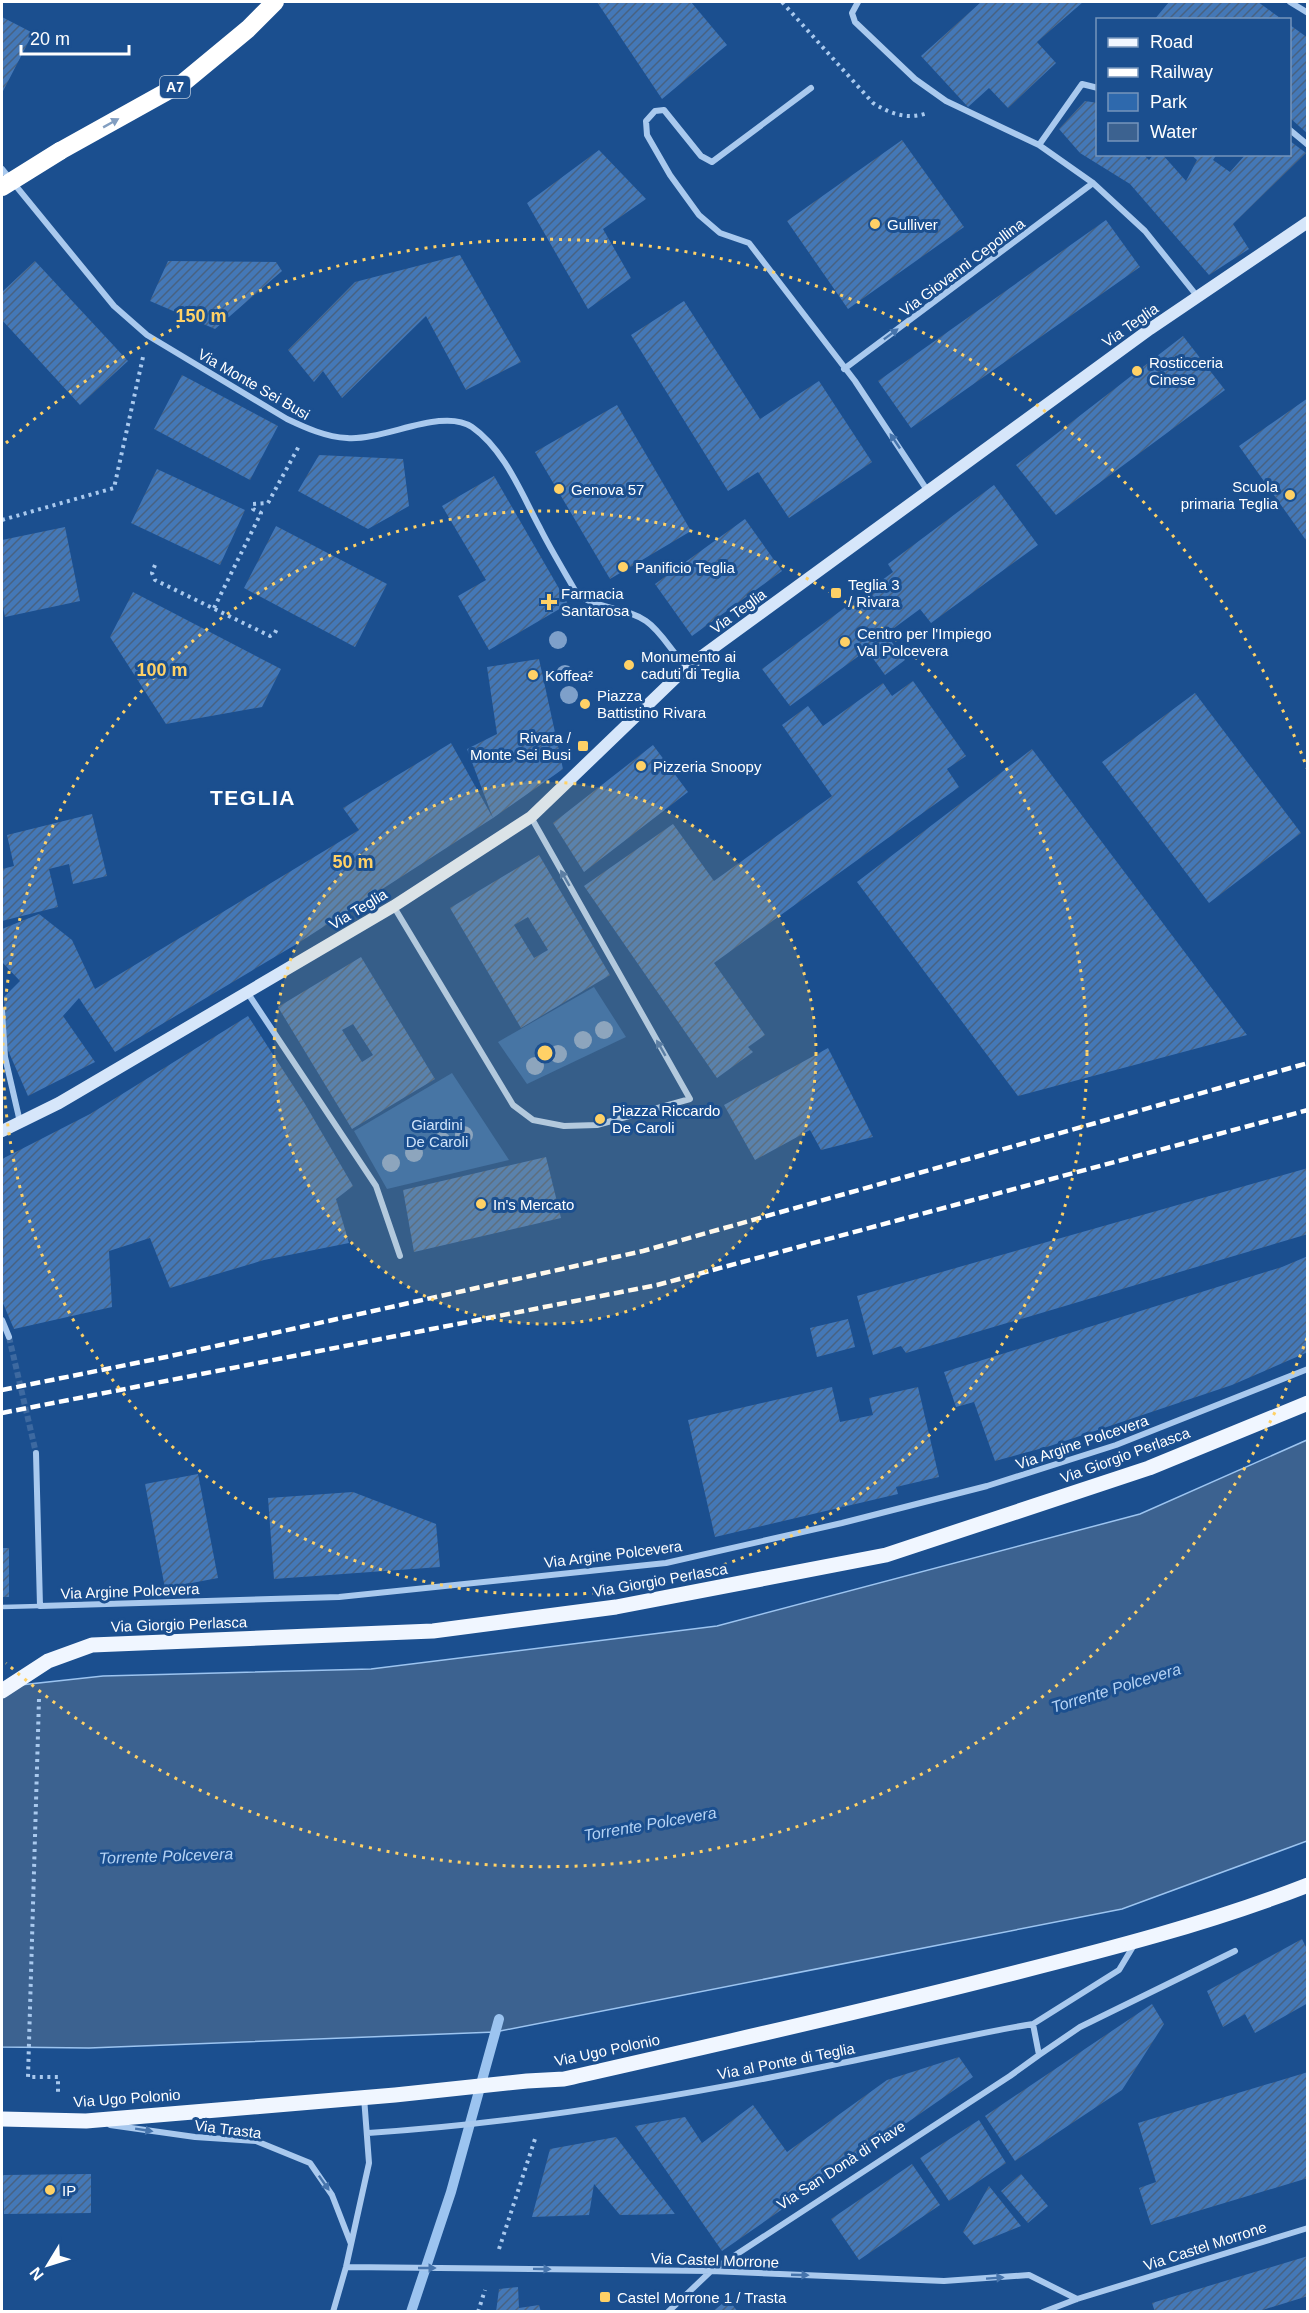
<svg xmlns="http://www.w3.org/2000/svg" width="1309" height="2313" viewBox="0 0 1309 2313" font-family="Arial,sans-serif">
<defs>
<pattern id="building-hatch" width="6" height="6" patternUnits="userSpaceOnUse" patternTransform="scale(1.5)"><rect width="6" height="6" fill="#4478b7"/><path d="M-1 1l2-2M0 6l6-6M5 7l2-2" fill="none" stroke="#486282"/></pattern>
</defs>
<rect width="100%" height="100%" fill="#1b4f8f"/>
<!-- park -->
<path fill="#2e69ad" d="M594 987 626 1037 527 1084 498 1042Z
M452 1073 509 1160 387 1189 354 1131Z"/>
<!-- water -->
<path fill="#3c6290" stroke="#9cc4f0" stroke-width="1.5" d="M1307 1440V1841L1122 1909 495 2032 89 2048 2 2047V1687L103 1676 371 1669 717 1626 1140 1514Z"/>
<g fill="none" stroke-linecap="round" stroke-linejoin="round">
<!-- stream -->
<path stroke="#9cc4f0" stroke-width="10" d="M411 2312 451 2192 499 2019"/>
</g>
<!-- building -->
<path fill="url(#building-hatch)" fill-rule="evenodd" d="M597 2H691L727 45 662 99Z
M981 2H1083L1037 42 1056 63 1008 108 989 88 968 107 921 56Z
M1169 2H1258L1283 20H1154Z
M2 17 33 33 2 93Z
M1290 25 1308 38V134L1290 118Z
M1085 101 1098 103V154H1143L1149 160 1154 154H1162L1186 181 1197 160 1190 154H1217L1213 160 1230 172 1246 154H1290V141L1306 153 1233 224 1249 249 1209 275 1130 184 1080 153 1059 129Z
M902 140 964 227 848 309 787 221Z
M599 150 646 199 603 229 631 278 588 309 527 203Z
M1106 220 1140 267 911 428 878 381Z
M460 255 521 362 466 390 426 316 342 398 323 371 314 382 288 350 355 282Z
M35 261 128 361 80 405 2 320V292Z
M168 261 276 262 282 271 215 329 150 301Z
M684 301 760 419 819 381 872 462 789 518 758 472 728 491 631 335Z
M1183 336 1225 390 1056 515 1016 465Z
M182 375 278 426 250 480 154 429Z
M1308 398V543L1239 446Z
M617 405 691 531 610 579 535 452Z
M319 455 403 459 409 506 368 529 298 491Z
M157 469 245 510 220 565 131 523Z
M494 476 568 604 489 650 458 596 486 580 442 506Z
M994 485 1038 545 931 623 920 609 886 634 905 660 885 675 867 650 790 706 762 669 893 572 888 564Z
M745 519 782 571 692 636 655 584Z
M276 526 387 584 355 647 244 588Z
M65 527 80 601 5 617 2 602V540Z
M133 592 281 669 262 707 166 724 110 637Z
M539 659 563 769 493 818 295 945 115 1052 79 998 63 1016 95 1062 28 1096 7 1048 4 997 20 981 2 962V929L39 914 72 940 95 989 359 830 343 808 451 743 493 818 467 749 497 734 487 667Z
M913 681 966 756 947 769 959 787 714 963 765 1035 748 1047 753 1052 717 1078 584 886 673 824 714 881 832 796 782 725 808 706 823 726 883 683 892 696Z
M1195 693 1301 833 1209 903 1102 762Z
M653 745 688 792 584 872 553 823Z
M1032 749 1247 1035 1018 1096 857 882Z
M92 814 107 876 73 884 69 864 49 869 58 907 2 921V869L14 866 7 835Z
M539 855 610 975 521 1028 450 908ZM528 917 548 950 534 958 514 925Z
M361 957 435 1079 352 1129 278 1007ZM353 1024 373 1055 362 1062 342 1030Z
M248 1016 305 1104 353 1186 336 1199 349 1243 264 1260 170 1288 150 1238 109 1251 112 1307 14 1329 2 1301V1159L90 1114Z
M828 1048 873 1137 821 1150 810 1130 755 1160 724 1105Z
M546 1157 561 1218 414 1252 403 1190Z
M1308 1168V1234L906 1353 901 1346 873 1355 857 1296Z
M1308 1256V1352L1232 1385 1050 1446 995 1461 974 1402 956 1407 944 1372 1282 1267Z
M848 1319 855 1347 817 1357 810 1328Z
M832 1387 840 1422 873 1415 869 1398 918 1387 939 1477 896 1487 898 1494 715 1537 688 1420Z
M198 1474 218 1578 165 1588 145 1484Z
M353 1492 436 1524 440 1567 274 1579 268 1498Z
M2 1548H9V1597H2Z
M1302 1939 1308 1951V2003L1255 2033 1245 2014 1223 2027 1207 1991Z
M1152 2004 1164 2024 1122 2090 1015 2161 985 2116Z
M959 2057 973 2077 722 2251 635 2126 685 2117 702 2143 753 2105 787 2152 887 2080Z
M1308 2072V2178L1151 2225 1139 2188 1156 2182 1138 2123Z
M979 2120 1006 2163 949 2201 920 2158Z
M616 2137 675 2214 620 2215 594 2184 589 2215 532 2217 550 2149Z
M912 2164 940 2205 859 2260 831 2219Z
M91 2174V2213L4 2214 3 2175Z
M1021 2174 1048 2206 1028 2223 1001 2191Z
M989 2186 1021 2226 974 2245 963 2232Z
M1308 2256V2296L1256 2312H1155L1152 2303Z
M518 2287 519 2308 539 2305 541 2312H496L499 2289Z
M728 2299 738 2312H712Z"/>
<g fill="none" stroke-linecap="round" stroke-linejoin="round">
<!-- street-tunnel -->
<path stroke="#3d69a0" stroke-width="6" stroke-dasharray="6 3" stroke-linecap="butt" d="M9 1337 36 1453"/>
<!-- path -->
<path stroke="#a9c9ee" stroke-width="4" stroke-dasharray="3 4.5" stroke-linecap="butt" d="M782 2 873 103C891 114 907 120 927 113
M2 520 114 488 143 357
M155 565 152 573 155 580 270 636 275 633 278 626
M214 608 261 513 253 509V504L268 503 299 446
M39 1699 28 2077H58V2094
M499 2249 535 2139
M478 2312 485 2290"/>
<!-- lane -->
<path stroke="#a9c9ee" stroke-width="4.5" d="M2 1607 40 1606"/>
<!-- street -->
<path stroke="#a9c9ee" stroke-width="6" d="M858 2 852 13 855 22 915 79 946 101 1039 145 1093 183 1145 231 1197 296
M1290 2 1308 13
M811 88 712 162 701 156 664 110 655 111 646 121 647 135 670 175 699 215 720 233 749 243 855 381 927 490
M1290 130 1308 145
M1039 145 1082 84 1098 88
M2 169 114 306 147 335 287 419C306 428 326 437 347 438 384 441 442 407 472 427 505 450 522 495 540 528 551 550 564 571 576 592 595 610 624 606 646 621 662 632 672 653 687 667
M844 369 1093 183
M394 907 513 1105 533 1120 564 1126 597 1125 690 1099 531 817
M247 992 376 1186 400 1256
M2 1010 5 1057 20 1122
M2 1320 9 1337
M36 1453 40 1606 339 1597 666 1563 842 1523 987 1486 1116 1445 1308 1369
M1039 2055 1080 2027 1235 1951
M110 2125 195 2137 256 2141 310 2163 332 2195 351 2244
M368 2133C524 2123 679 2097 832 2065 899 2052 965 2035 1033 2024
M346 2267 711 2271 944 2281 1029 2275 1077 2299
M333 2312 346 2267 369 2163 364 2097
M668 2312 711 2271 1010 2076 1039 2055 1033 2024 1119 1970 1134 1945
M1043 2312 1077 2299 1308 2228"/>
<!-- secondary -->
<path stroke="#d6e6fa" stroke-width="12" d="M2 1131 59 1103 394 906 531 817 687 667 1150 329 1308 222"/>
<!-- primary -->
<path stroke="#f0f6ff" stroke-width="15" d="M2 2119 86 2121 395 2095 527 2081 564 2079C710 2046 857 2013 1002 1976 1105 1950 1208 1924 1308 1885"/>
<!-- highway -->
<path stroke="#fff" stroke-width="18" d="M60 151 184 82 248 29 275 2"/>
<!-- rail -->
<path stroke="#fff" stroke-width="4.5" stroke-dasharray="10 4.5" stroke-linecap="butt" d="M2 1390 166 1357 643 1251 1308 1063
M2 1413 657 1285 1308 1110"/>
<!-- primary-bridge -->
<path stroke="#f0f6ff" stroke-width="15" d="M2 1691 48 1661 92 1645 433 1631 616 1607 886 1555 1149 1468 1308 1403"/>
<!-- highway-bridge -->
<path stroke="#fff" stroke-width="18" d="M2 187 60 151"/>
</g>
<!-- trees -->
<g fill="#7ea0ca">
<circle cx="558" cy="640" r="9"/>
<circle cx="565" cy="674" r="9"/>
<circle cx="569" cy="695" r="9"/>
<circle cx="604" cy="1030" r="9"/>
<circle cx="583" cy="1040" r="9"/>
<circle cx="558" cy="1054" r="9"/>
<circle cx="535" cy="1066" r="9"/>
<circle cx="464" cy="1135" r="9"/>
<circle cx="442" cy="1141" r="9"/>
<circle cx="414" cy="1153" r="9"/>
<circle cx="391" cy="1163" r="9"/>
</g>
<!-- one-way arrows -->
<defs><path id="oneway-solid" d="M-6-.8H1V-3.2L6.5 0L1 3.2V.8H-6Z" transform="scale(1.5)"/></defs>
<use fill="#829ec1" href="#oneway-solid" transform="translate(111 123) rotate(-29)"/>
<g fill="#4674ac">
<use href="#oneway-solid" transform="translate(891 334) rotate(-37)"/>
<use href="#oneway-solid" transform="translate(895 441) rotate(-124)"/>
<use href="#oneway-solid" transform="translate(565 878) rotate(-120)"/>
<use href="#oneway-solid" transform="translate(661 1048) rotate(-120)"/>
<use href="#oneway-solid" transform="translate(144 2130) rotate(9)"/>
<use href="#oneway-solid" transform="translate(324 2183) rotate(55)"/>
<use href="#oneway-solid" transform="translate(427 2268)"/>
<use href="#oneway-solid" transform="translate(542 2269) rotate(1)"/>
<use href="#oneway-solid" transform="translate(800 2275) rotate(2)"/>
<use href="#oneway-solid" transform="translate(995 2278) rotate(-4)"/>
</g>
<!-- distance rings -->
<circle cx="545" cy="1053" r="271" fill="#ffd166" fill-opacity=".12"/>
<g fill="none" stroke="#ffd166" stroke-width="3" stroke-dasharray="3 6">
<circle cx="545" cy="1053" r="271"/>
<circle cx="545" cy="1053" r="542"/>
<path d="M1307 1338A814 814 0 0 1 6 1663M6 443A814 814 0 0 1 1307 768"/>
</g>
<!-- markers -->
<g fill="#ffd166" stroke="#1b4f8f" stroke-width="2">
<circle cx="875" cy="224" r="6"/>
<circle cx="1137" cy="371" r="6"/>
<circle cx="559" cy="489" r="6"/>
<circle cx="1290" cy="495" r="6"/>
<circle cx="623" cy="567" r="6"/>
<rect x="830" y="587" width="12" height="12" rx="3"/>
<path d="M546 593h6v6h6v6h-6v6h-6v-6h-6v-6h6z"/>
<circle cx="845" cy="642" r="6"/>
<circle cx="629" cy="665" r="6"/>
<circle cx="533" cy="675" r="6"/>
<circle cx="585" cy="704" r="6"/>
<rect x="577" y="740" width="12" height="12" rx="3"/>
<circle cx="641" cy="766" r="6"/>
<circle cx="600" cy="1119" r="6"/>
<circle cx="481" cy="1204" r="6"/>
<circle cx="50" cy="2190" r="6"/>
<rect x="599" y="2291" width="12" height="12" rx="3"/>
</g>
<g text-anchor="middle" dominant-baseline="central" stroke-width="6" stroke-linejoin="round" paint-order="stroke">
<!-- shield labels -->
<rect fill="#1b4f8f" stroke="#bbcadd" stroke-width="1.5" x="160" y="76" width="30" height="22" rx="4.5"/>
<g font-size="14" font-weight="bold" fill="#fff">
<text x="175" y="87">A7</text>
</g>
<!-- poi labels -->
<g font-size="15" fill="#fff" stroke="#1b4f8f" text-anchor="start">
<text x="887" y="224">Gulliver</text>
<text x="1149" y="362">Rosticceria<tspan x="1149" dy="17">Cinese</tspan></text>
<text x="1278" y="486" text-anchor="end">Scuola<tspan x="1278" dy="17">primaria Teglia</tspan></text>
<text x="571" y="489">Genova 57</text>
<text x="635" y="567">Panificio Teglia</text>
<text x="848" y="584">Teglia 3<tspan x="848" dy="17">/ Rivara</tspan></text>
<text x="561" y="593">Farmacia<tspan x="561" dy="17">Santarosa</tspan></text>
<text x="857" y="633">Centro per l'Impiego<tspan x="857" dy="17">Val Polcevera</tspan></text>
<text x="641" y="656">Monumento ai<tspan x="641" dy="17">caduti di Teglia</tspan></text>
<text x="545" y="675">Koffea²</text>
<text x="597" y="695">Piazza<tspan x="597" dy="17">Battistino Rivara</tspan></text>
<text x="571" y="737" text-anchor="end">Rivara /<tspan x="571" dy="17">Monte Sei Busi</tspan></text>
<text x="653" y="766">Pizzeria Snoopy</text>
<text x="612" y="1110">Piazza Riccardo<tspan x="612" dy="17">De Caroli</tspan></text>
<text x="493" y="1204">In's Mercato</text>
<text x="62" y="2190">IP</text>
<text x="617" y="2297">Castel Morrone 1 / Trasta</text>
</g>
<!-- street labels -->
<g font-size="15" fill="#fff" stroke="#1b4f8f">
<text transform="translate(962 267) rotate(-37)">Via Giovanni Cepollina</text>
<text transform="translate(1130 325) rotate(-35)">Via Teglia</text>
<text transform="translate(254 384) rotate(30)">Via Monte Sei Busi</text>
<text transform="translate(738 611) rotate(-36)">Via Teglia</text>
<text transform="translate(358 909) rotate(-31)">Via Teglia</text>
<text transform="translate(1082 1442) rotate(-19)">Via Argine Polcevera</text>
<text transform="translate(1125 1455) rotate(-20)">Via Giorgio Perlasca</text>
<text transform="translate(613 1554) rotate(-7)">Via Argine Polcevera</text>
<text transform="translate(660 1580) rotate(-10)">Via Giorgio Perlasca</text>
<text transform="translate(130 1591) rotate(-2)">Via Argine Polcevera</text>
<text transform="translate(179 1624) rotate(-2)">Via Giorgio Perlasca</text>
<text transform="translate(607 2050) rotate(-12)">Via Ugo Polonio</text>
<text transform="translate(786 2061) rotate(-11)">Via al Ponte di Teglia</text>
<text transform="translate(127 2098) rotate(-4)">Via Ugo Polonio</text>
<text transform="translate(228 2129) rotate(7)">Via Trasta</text>
<text transform="translate(841 2165) rotate(-33)">Via San Donà di Piave</text>
<text transform="translate(1205 2246) rotate(-18)">Via Castel Morrone</text>
<text transform="translate(715 2260) rotate(2)">Via Castel Morrone</text>
</g>
<!-- park labels -->
<g font-size="15" fill="#cfe3fa" stroke="#1b4f8f">
<text x="437" y="1124">Giardini<tspan x="437" dy="17">De Caroli</tspan></text>
</g>
<!-- water labels -->
<g font-size="16" font-style="italic" fill="#b5d3f5" stroke="#1b4f8f">
<text transform="translate(1116 1688) rotate(-17)">Torrente Polcevera</text>
<text transform="translate(650 1824) rotate(-10)">Torrente Polcevera</text>
<text transform="translate(166 1856) rotate(-2)">Torrente Polcevera</text>
</g>
<!-- district labels -->
<g font-size="21" font-weight="bold" letter-spacing="1.5" fill="#fff" stroke="#1b4f8f">
<text x="253" y="797">TEGLIA</text>
</g>
</g>
<circle cx="545" cy="1053" r="9" fill="#ffd166" stroke="#1b4f8f" stroke-width="3"/>
<g font-size="18" text-anchor="middle" font-weight="bold" fill="#ffd166" stroke="#1b4f8f" stroke-width="6" stroke-linejoin="round" paint-order="stroke">
<text x="201" y="322">150 m</text>
<text x="162" y="676">100 m</text>
<text x="353" y="868">50 m</text>
</g>
<!-- border -->
<rect width="1309" height="2313" fill="none" stroke="#ffffff" stroke-width="6"/>
<!-- legend -->
<rect x="1096" y="18" width="195" height="138" fill="#1b4f8f" stroke="#7695bc" stroke-width="1.5"/>
<rect x="1108" y="38" width="30" height="9" fill="#f0f6ff" stroke="#7695bc" stroke-width="1.5"/>
<text x="1150" y="48" font-size="18" fill="#ffffff">Road</text>
<rect x="1108" y="68" width="30" height="9" fill="#ffffff" stroke="#7695bc" stroke-width="1.5"/>
<text x="1150" y="78" font-size="18" fill="#ffffff">Railway</text>
<rect x="1108" y="93" width="30" height="18" fill="#2e69ad" stroke="#7695bc" stroke-width="1.5"/>
<text x="1150" y="108" font-size="18" fill="#ffffff">Park</text>
<rect x="1108" y="123" width="30" height="18" fill="#3c6290" stroke="#7695bc" stroke-width="1.5"/>
<text x="1150" y="138" font-size="18" fill="#ffffff">Water</text>
<!-- north arrow -->
<g transform="translate(48 2265) rotate(232)" stroke="#1b4f8f" stroke-width="4.5" paint-order="stroke">
<path d="M0-4.5L10 22L0 15L-10 22Z" fill="#ffffff"/>
<text y="-9" font-size="16" font-weight="bold" text-anchor="middle" fill="#ffffff">N</text>
</g>
<!-- scale -->
<path d="M21 45v9h108v-9" fill="none" stroke="#ffffff" stroke-width="3"/>
<text x="30" y="45" font-size="18" fill="#ffffff" stroke="#1b4f8f" stroke-width="4.5" paint-order="stroke">20 m</text>
</svg>
